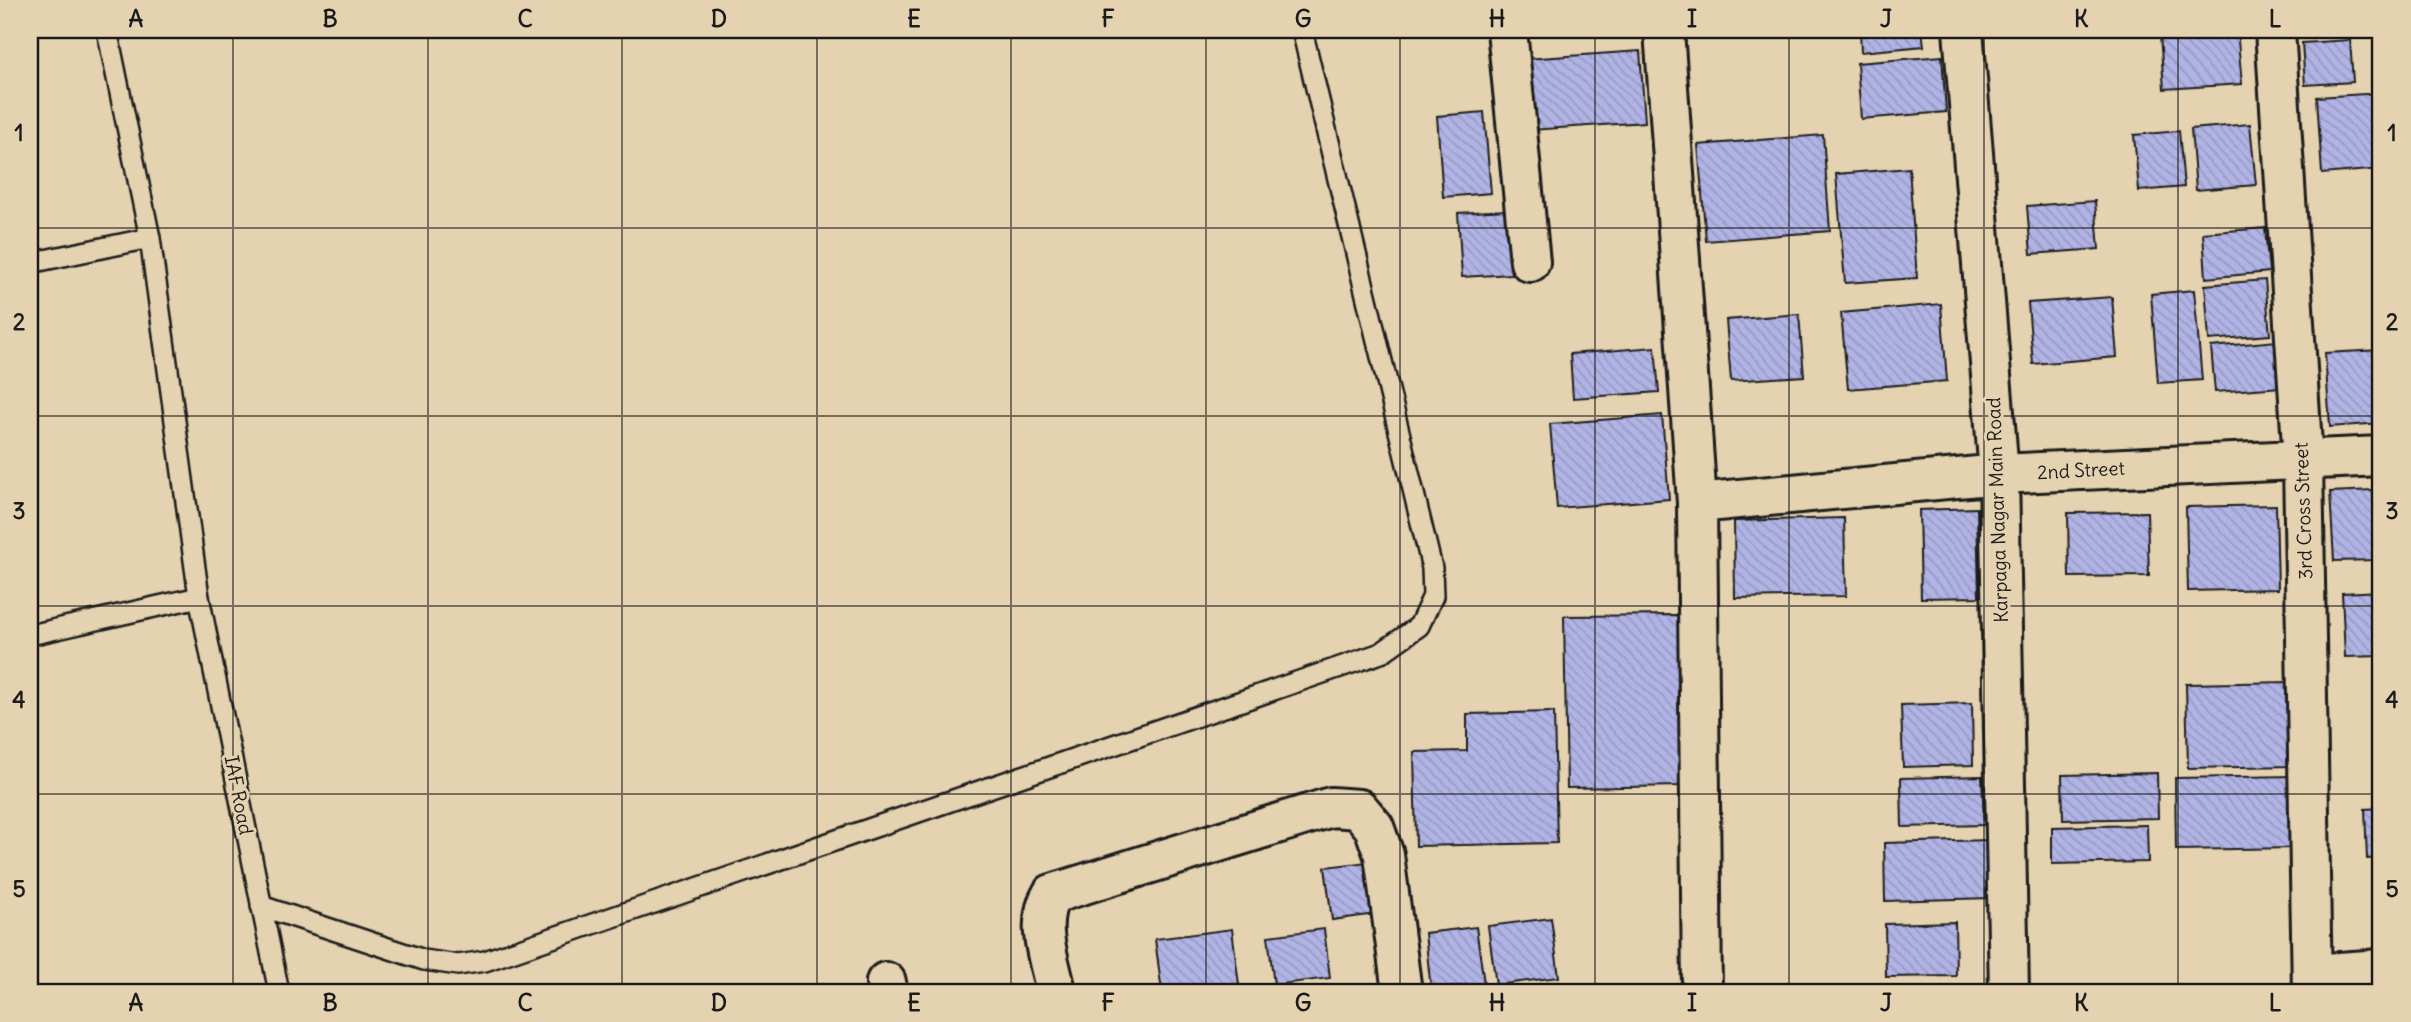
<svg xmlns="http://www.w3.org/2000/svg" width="2411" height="1022" viewBox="0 0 2411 1022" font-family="Delius,sans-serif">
<defs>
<pattern id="building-back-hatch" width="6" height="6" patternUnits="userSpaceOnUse" patternTransform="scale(1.75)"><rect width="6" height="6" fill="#b0b3e4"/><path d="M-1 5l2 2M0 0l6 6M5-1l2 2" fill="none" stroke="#9799c3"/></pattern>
</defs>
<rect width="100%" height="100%" fill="#e4d2b0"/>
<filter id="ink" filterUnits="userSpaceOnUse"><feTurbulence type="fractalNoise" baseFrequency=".0143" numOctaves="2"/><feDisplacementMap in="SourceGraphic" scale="14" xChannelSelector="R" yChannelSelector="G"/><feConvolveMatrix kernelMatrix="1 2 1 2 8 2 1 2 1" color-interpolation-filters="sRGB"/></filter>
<g filter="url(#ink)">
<!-- building -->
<path fill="url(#building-back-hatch)" stroke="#1c1c1c" stroke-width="2" d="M1860 30H1922L1924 46 1861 52Z
M2237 30 2242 84 2164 89 2160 35Z
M2350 40 2353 82 2305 85 2302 43Z
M1640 51 1645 122 1531 130 1526 59Z
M1942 56 1946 112 1861 119 1857 63Z
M2381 93V169L2322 174 2317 97Z
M1484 112 1491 193 1443 197 1437 116Z
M2250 124 2256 185 2196 190 2191 129Z
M2179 131 2184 187 2139 191 2134 135Z
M1823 135 1830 231 1706 241 1698 145Z
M1909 168 1917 278 1845 283 1836 174Z
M2095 201 2099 249 2031 254 2027 206Z
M1506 210 1511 274 1462 277 1458 213Z
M2265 228 2269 272 2206 278 2203 233Z
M2265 280 2270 335 2209 340 2205 285Z
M2194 290 2202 380 2158 383 2151 294Z
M2112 297 2117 357 2033 364 2028 303Z
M1941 304 1947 381 1848 389 1841 313Z
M1799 314 1804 376 1731 381 1726 320Z
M2277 341 2281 387 2215 392 2211 347Z
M1655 347 1659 392 1573 398 1570 354Z
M2381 350V423L2330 427 2325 353Z
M1662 415 1669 499 1557 508 1550 424Z
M2373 490 2376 560 2334 561 2330 492Z
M2276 505 2278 589 2188 591 2186 507Z
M1977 508 1979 597 1921 598 1919 510Z
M2147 512 2149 576 2069 577 2068 513Z
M1844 518 1846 596 1735 598 1734 521Z
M2381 591V656L2345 657 2342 593Z
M1679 615 1682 786 1567 788 1564 616Z
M2291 682 2293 766 2188 768 2186 684Z
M1972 703 1973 765 1903 767 1901 705Z
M1554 712 1557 843 1416 846 1414 752 1467 751V714Z
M2157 773 2158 818 2063 820 2062 775Z
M1982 776 1984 825 1902 827 1901 778Z
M2295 776 2296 848 2176 850 2175 778Z
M2381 808V858L2367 859 2365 809Z
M2147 825 2148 862 2052 864V827Z
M1990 840 1992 898 1885 901 1884 843Z
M1376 861 1383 913 1332 920 1325 867Z
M1551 918 1559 977 1496 985 1488 926Z
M1955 922 1956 976 1886 977 1885 924Z
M1476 927 1484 983 1431 990 1425 933Z
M1232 929 1239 985 1183 992H1162L1155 939Z
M1324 929 1330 978 1274 985 1268 936Z"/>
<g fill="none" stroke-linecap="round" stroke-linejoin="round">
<!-- service casing -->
<g stroke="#1c1c1c" stroke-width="24">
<path id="service" d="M107 30 150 238 199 597 279 992
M30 263 150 238
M30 635 199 597
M261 906 424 960 458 965 485 961 1381 653 1419 626 1433 596 1432 568 1302 30"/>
</g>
<!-- minor casing -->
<g stroke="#1c1c1c" stroke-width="44">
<path id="minor" d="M1507 30 1530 262
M1664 30 1697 503 1702 992
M1963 30 1999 474 2009 992
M2275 30 2303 461 2312 992
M1697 503 1999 474 2381 456
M2312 974 2381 969
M886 982 887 992
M1056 992C1050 960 1034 924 1052 894L1331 807 1359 809 1374 827 1384 855 1402 992"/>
</g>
<!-- service -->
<use href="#service" stroke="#e4d2b0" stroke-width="19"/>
<!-- minor -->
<use href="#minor" stroke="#e4d2b0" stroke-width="38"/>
</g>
</g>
<!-- grid -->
<path fill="none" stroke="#1c1c1c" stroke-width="2" stroke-opacity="0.55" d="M233 30V992M428 30V992M622 30V992M817 30V992M1011 30V992M1206 30V992M1400 30V992M1595 30V992M1789 30V992M1984 30V992M2178 30V992M30 228H2381M30 416H2381M30 606H2381M30 794H2381"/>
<g text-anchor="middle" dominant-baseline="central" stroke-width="6" stroke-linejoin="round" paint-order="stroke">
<!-- street labels -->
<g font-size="19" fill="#1c1c1c" stroke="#e4d2b0">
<text transform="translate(2081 470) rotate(-3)">2nd Street</text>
<text transform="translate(1997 510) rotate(-92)">Karpaga Nagar Main Road</text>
<text transform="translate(2303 511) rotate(-92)">3rd Cross Street</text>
<text transform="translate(239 795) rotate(79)">IAF Road</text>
</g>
</g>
<!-- margin -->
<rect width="2411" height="1022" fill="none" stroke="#e4d2b0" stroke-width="77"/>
<rect x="38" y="38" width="2334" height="946" fill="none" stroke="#1c1c1c" stroke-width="2.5"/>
<g font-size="23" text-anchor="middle" font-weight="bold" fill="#1c1c1c">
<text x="136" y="27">A</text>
<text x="330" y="27">B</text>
<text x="525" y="27">C</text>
<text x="719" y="27">D</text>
<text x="914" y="27">E</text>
<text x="1108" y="27">F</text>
<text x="1303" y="27">G</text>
<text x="1497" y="27">H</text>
<text x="1692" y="27">I</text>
<text x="1886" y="27">J</text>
<text x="2081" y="27">K</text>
<text x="2275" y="27">L</text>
<text x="19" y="141">1</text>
<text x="2392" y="141">1</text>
<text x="19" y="330">2</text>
<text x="2392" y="330">2</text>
<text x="19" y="519">3</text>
<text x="2392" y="519">3</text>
<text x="19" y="708">4</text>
<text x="2392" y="708">4</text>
<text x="19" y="897">5</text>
<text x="2392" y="897">5</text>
<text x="136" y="1011">A</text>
<text x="330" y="1011">B</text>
<text x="525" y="1011">C</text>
<text x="719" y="1011">D</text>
<text x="914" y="1011">E</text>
<text x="1108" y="1011">F</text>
<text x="1303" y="1011">G</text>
<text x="1497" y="1011">H</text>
<text x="1692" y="1011">I</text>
<text x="1886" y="1011">J</text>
<text x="2081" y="1011">K</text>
<text x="2275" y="1011">L</text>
</g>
</svg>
